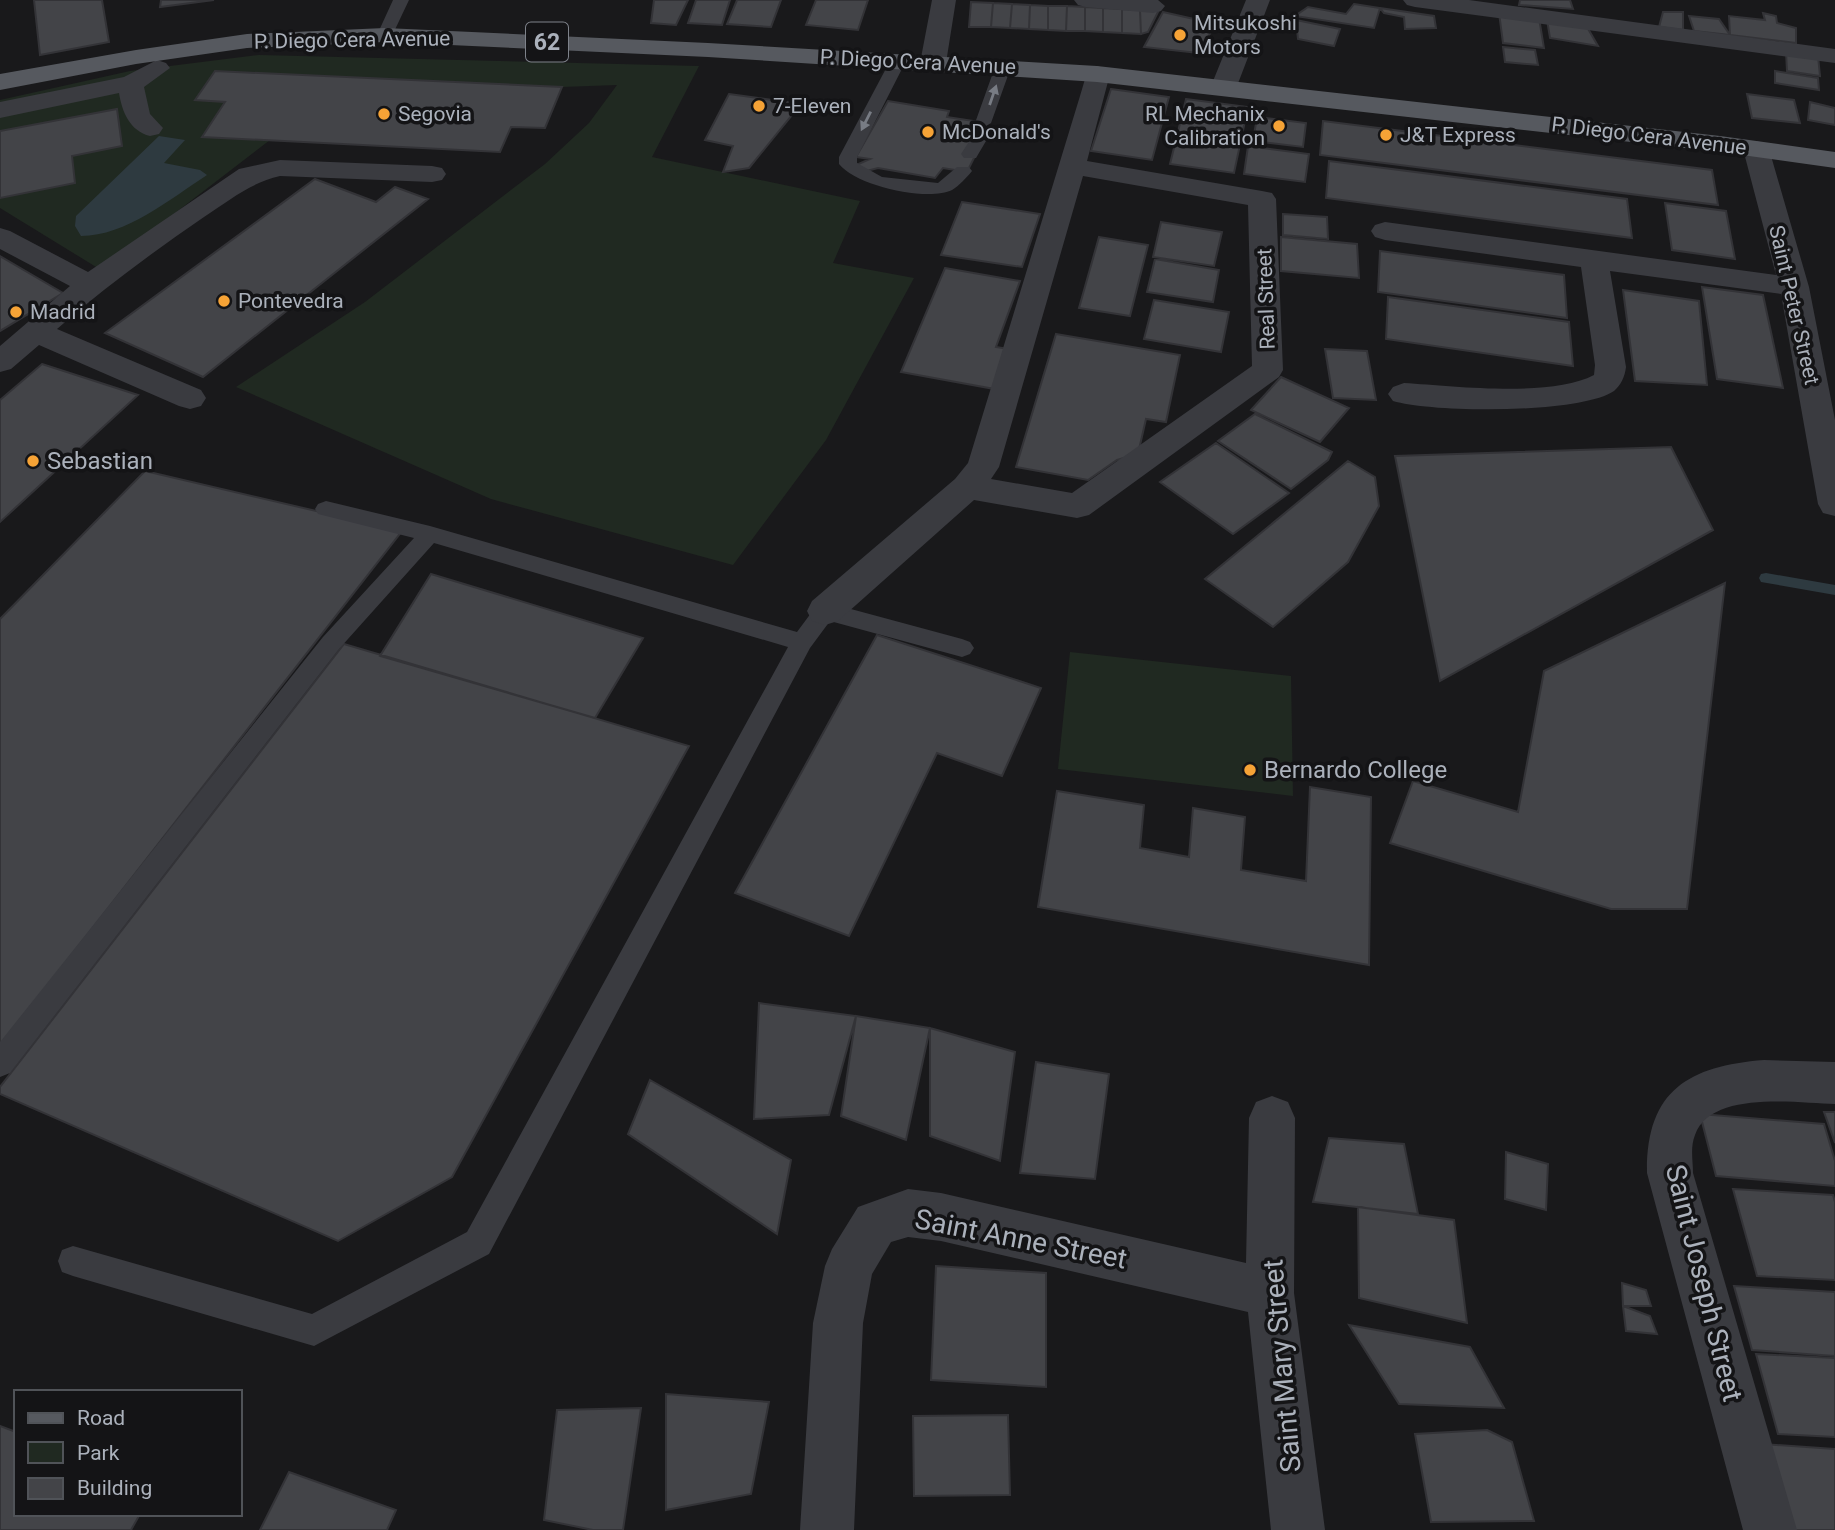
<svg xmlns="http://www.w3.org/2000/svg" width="1835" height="1530" viewBox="0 0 1835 1530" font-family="Roboto,sans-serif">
<rect width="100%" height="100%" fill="#19191b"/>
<!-- green -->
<path fill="#202921" d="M259 55 699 66 652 157 860 201 833 263 914 278 826 440 733 565 491 499 236 387 365 302 545 164 589 123 617 85 562 87 215 71 195 100 225 102 203 137 270 140 101 270 0 208V100L130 71Z
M1070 652 1291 676 1293 796 1058 769Z"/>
<!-- water -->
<path fill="#2e3a40" d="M159 136 185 140 164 163 200 170 207 175C170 199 126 236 81 236L75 226 76 216Z"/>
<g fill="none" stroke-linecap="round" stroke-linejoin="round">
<!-- stream -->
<path fill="#2e3a40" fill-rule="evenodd" d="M1766 573 1835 585V595L1761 582 1759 578 1761 574Z"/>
</g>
<!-- building -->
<path fill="#434448" stroke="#333337" stroke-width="2" d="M34 0H102L109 42 40 55Z
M161 0H214L160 7Z
M654 0H688L676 25 651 23Z
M696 0H730L722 25 688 23Z
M737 0H781L771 27 727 24Z
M816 0H868L858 30 806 25Z
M1520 0H1570L1573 9 1519 5Z
M971 2 993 3 991 27H969Z
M993 3 1012 4 1010 28 991 27Z
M1012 4 1030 5 1029 29 1010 28Z
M1354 4 1380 8 1374 28 1295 16 1308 7 1346 14Z
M1030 5 1048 6V30L1029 29Z
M1048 6H1067L1066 31 1048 30Z
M1067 6 1085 7V31H1066Z
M1085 7 1103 8V32L1085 31Z
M1103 8 1122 9V33L1103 32Z
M1380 8 1434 16 1436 28 1405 29 1404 17 1384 13Z
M1122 9 1140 10 1141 34 1122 33Z
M1140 10H1159L1148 32 1141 34Z
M1163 12 1216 24 1198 53 1144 47Z
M1663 12H1683V30L1659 27Z
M1499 13 1539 18 1544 48 1503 43Z
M1763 13 1776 16 1777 23 1796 28V43L1730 35 1729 16 1765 20Z
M1689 16 1719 19 1730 35 1694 31Z
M1296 20 1340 29 1334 46 1298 39Z
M1547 20 1587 27 1598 46 1550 38Z
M1503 47 1535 50 1538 65 1505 62Z
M1786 52 1818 56 1820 76 1787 71Z
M215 71 562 87 545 128 511 127 500 152 202 137 225 102 195 100Z
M1775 71 1818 78 1819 90 1775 83Z
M1111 89 1169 97 1152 160 1091 151Z
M729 94 801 104 749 168 723 172 733 146 705 140Z
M1747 94 1794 100 1800 123 1752 118Z
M1186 99 1248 107 1234 173 1170 164Z
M888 101 949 111 947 117 987 123 982 142 967 172 943 168 935 178 878 168 863 172 856 165 870 159 856 157Z
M1810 102 1835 108V125L1808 120Z
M117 109 122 146 72 156 75 183 0 198V131Z
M1257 117 1306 123 1303 147 1253 141Z
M1323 121 1712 170 1718 205 1320 155Z
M1248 146 1309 154 1305 182 1244 174Z
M1329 161 1627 199 1632 238 1326 198Z
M315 179 376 202 395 187 428 199 203 377 105 333Z
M962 202 1040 214 1022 267 941 255Z
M1665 203 1726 211 1735 259 1672 250Z
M1283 214 1327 217 1328 239 1283 235Z
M1161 222 1222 232 1214 266 1153 257Z
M1099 237 1148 245 1130 316 1079 308Z
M1281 237 1357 244 1359 278 1281 271Z
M1380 251 1564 275 1567 318 1378 292Z
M0 256 63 293 0 331Z
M1155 259 1219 270 1213 302 1147 292Z
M945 268 1020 281 996 347 1015 350 1000 390 901 372Z
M1702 287 1763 295 1783 388 1717 379Z
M1623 290 1699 301 1707 385 1635 381Z
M1388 297 1569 322 1573 366 1386 339Z
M1154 300 1229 312 1221 352 1144 339Z
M1056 334 1180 355 1166 422 1146 419 1138 454 1117 460 1088 480 1016 467Z
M1325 349 1367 351 1376 400 1333 398Z
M42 364 138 395 0 522V400Z
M1281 377 1349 408 1320 442 1251 410Z
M1255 414 1332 452 1328 460 1291 489 1218 441Z
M1216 443 1289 493 1233 534 1160 482Z
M1671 447 1713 530 1440 681 1395 456Z
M1348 461 1375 477 1379 506 1348 562 1273 627 1205 579Z
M145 471 402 531 0 1047V619Z
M431 574 643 638 595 718 380 656Z
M1725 583 1687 909H1611L1390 843 1413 781 1518 812 1544 671Z
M877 635 1041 688 1002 776 937 753 849 936 735 893Z
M344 644 689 746 452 1177 338 1241 0 1094V1087Z
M1310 787 1371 797 1369 965 1038 907 1057 791 1144 805 1140 848 1189 857 1193 808 1245 817 1241 870 1306 881Z
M759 1003 856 1016 829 1115 754 1119Z
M856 1016 930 1028 906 1140 841 1116Z
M930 1028 1015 1052 1000 1161 930 1136Z
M1036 1062 1109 1074 1095 1179 1020 1173Z
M650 1080 791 1160 777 1234 628 1134Z
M1824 1112H1835V1143Z
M1700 1114 1824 1124 1835 1161V1186L1716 1176Z
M1329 1138 1404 1144 1418 1214 1313 1202Z
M1506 1152 1548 1164 1546 1210 1505 1199Z
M1733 1189 1833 1195 1835 1202V1280L1757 1276Z
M1358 1207 1454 1220 1467 1323 1359 1298Z
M936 1266 1046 1273V1387L931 1380Z
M1622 1283 1646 1290 1651 1306H1623Z
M1734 1286 1835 1292V1356L1752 1350Z
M1623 1306 1650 1316 1657 1334 1626 1331Z
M1349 1325 1470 1347 1504 1408 1399 1404Z
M1756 1354 1835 1358V1437L1778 1434Z
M666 1394 769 1402 751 1494 666 1510Z
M641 1408 623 1530H593L544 1520 557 1410Z
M1008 1415 1010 1495 914 1496 913 1416Z
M0 1426 16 1432V1514H140L131 1530H0Z
M1487 1430 1512 1442 1534 1521 1431 1522 1415 1434Z
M1762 1444 1835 1449V1530H1785Z
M289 1472 396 1510 387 1530H260Z"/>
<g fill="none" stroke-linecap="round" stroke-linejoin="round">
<!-- lane -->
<path fill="#3a3b40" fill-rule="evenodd" d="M393 0H409L391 38H379L377 35Z
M898 56 906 61 857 157V163L882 177 938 183 957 167H969L972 171C967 177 959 186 952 190 928 202 856 186 839 164V157L890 61Z
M1003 62 1011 67 991 123 983 128 977 127 975 123 995 67Z
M978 136 986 141 976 158H964L961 154 972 137Z
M326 501 430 526 797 632 817 605 825 602 962 639 970 642 974 648 970 654 962 657 830 621 810 648 489 1254 314 1346 73 1276 62 1272 58 1261 62 1250 73 1246 312 1314 467 1232 788 647 434 543 339 649 10 1073 0 1077V1042L323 637 414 538 318 514 315 509 318 504Z"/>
<!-- street -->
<path fill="#3a3b40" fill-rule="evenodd" d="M932 0H956L946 63 942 68 933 71 924 68 920 63Z
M1074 0H1158L1165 6 1161 11 1153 13 1086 7 1078 5Z
M1246 0H1270L1237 86 1233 91 1224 94 1215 91 1211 86Z
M1403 0H1469L1835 49V63L1415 7 1407 5Z
M157 60 166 63 170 68 144 87 150 114 163 128 159 134 150 136C130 131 122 112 119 93L0 118V102L124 77Z
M1097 66 1106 69 1110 74 1087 161 1262 191 1272 193 1276 199 1283 370 1279 377 1089 515 1077 518 974 500 838 621 825 625 812 621 807 611 812 601 955 479 968 463 1080 96 1088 69ZM1083 176 1248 205 1252 366 1072 493 991 479 999 467Z
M1756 141 1765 143 1769 149 1809 287 1835 420V516L1823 513 1818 504 1781 294 1610 271 1626 367C1625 376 1621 385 1614 391 1580 414 1433 413 1393 401L1388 394 1393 387 1404 383C1455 386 1550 398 1594 375L1595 365 1581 267 1385 240 1375 237 1371 231 1375 225 1385 222 1776 275 1743 149 1747 143Z
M280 160 432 166 442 168 446 174 442 180 432 182 280 176C250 183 230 200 204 217 153 252 104 288 57 329L201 390 206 398 201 406 190 409 179 406 39 345 11 369 0 372V346L70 286 0 249V228L10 231 88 272 239 169Z
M1764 1060 1835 1062V1104C1797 1103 1711 1090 1695 1135 1690 1147 1693 1161 1693 1173L1797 1530H1743L1647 1173C1646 1091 1688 1066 1764 1060Z
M1272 1096 1288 1102 1295 1118 1294 1293 1325 1530H1271L1248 1312 941 1241 908 1237 891 1242 872 1274 863 1323 854 1530H800L813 1323 825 1266 832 1249 858 1207 908 1189 941 1193 1246 1263 1249 1118 1256 1102Z"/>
<!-- primary -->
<path fill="#56595f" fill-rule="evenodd" d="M385 28 708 43 1097 66 1720 136 1835 152V168L1720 152 1097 82 708 57 385 42 247 48 136 64 0 90V74L136 50 247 34Z"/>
</g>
<!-- one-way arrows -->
<defs><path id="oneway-solid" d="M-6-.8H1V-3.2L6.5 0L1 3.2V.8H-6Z" transform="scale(1.75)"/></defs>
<g fill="#787c84">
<use href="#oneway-solid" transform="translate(993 95) rotate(-71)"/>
<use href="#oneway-solid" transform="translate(866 121) rotate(117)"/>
</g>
<!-- markers -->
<g fill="#f6a336" stroke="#141416" stroke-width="2.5">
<circle cx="1180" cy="35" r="7"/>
<circle cx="759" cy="106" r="7"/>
<circle cx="384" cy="114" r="7"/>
<circle cx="1279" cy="126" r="7"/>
<circle cx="928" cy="132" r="7"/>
<circle cx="1386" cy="135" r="7"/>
<circle cx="224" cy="301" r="7"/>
<circle cx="16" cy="312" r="7"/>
<circle cx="33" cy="461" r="7"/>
<circle cx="1250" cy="770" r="7"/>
</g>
<g text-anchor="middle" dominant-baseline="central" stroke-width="7" stroke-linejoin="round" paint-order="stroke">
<!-- far-poi labels -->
<g font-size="21" fill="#abb1bb" stroke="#141416" text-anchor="start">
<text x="1194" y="23">Mitsukoshi<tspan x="1194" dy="24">Motors</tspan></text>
<text x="773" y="106">7-Eleven</text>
<text x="398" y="114">Segovia</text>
<text x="1265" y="114" text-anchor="end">RL Mechanix<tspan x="1265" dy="24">Calibration</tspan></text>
<text x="942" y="132">McDonald's</text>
<text x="1400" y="135">J&amp;T Express</text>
<text x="238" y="301">Pontevedra</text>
<text x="30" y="312">Madrid</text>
</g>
<!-- far-street labels -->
<g font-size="21" fill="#abb1bb" stroke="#141416">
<text transform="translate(352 40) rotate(-1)">P. Diego Cera Avenue</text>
<text transform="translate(918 62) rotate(3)">P. Diego Cera Avenue</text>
<text transform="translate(1649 136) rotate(7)">P. Diego Cera Avenue</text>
<text transform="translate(1266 299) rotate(-92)">Real Street</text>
<text transform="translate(1794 305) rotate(77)">Saint Peter Street</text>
</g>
<!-- shield labels -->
<rect fill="#141416" stroke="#7e828a" stroke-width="2" x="526" y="22.5" width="42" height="39" rx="5"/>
<g font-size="23" font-weight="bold" fill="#abb1bb">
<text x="547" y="42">62</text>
</g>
<!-- poi labels -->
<g font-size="24" fill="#abb1bb" stroke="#141416" text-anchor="start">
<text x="47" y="461">Sebastian</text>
<text x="1264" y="770">Bernardo College</text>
</g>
<!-- near-street labels -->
<g font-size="28" fill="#abb1bb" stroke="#141416">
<text transform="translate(1021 1239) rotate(11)">Saint Anne Street</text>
<text transform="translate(1704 1283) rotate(76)">Saint Joseph Street</text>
<text transform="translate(1282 1366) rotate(-95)">Saint Mary Street</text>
</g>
</g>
<!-- legend -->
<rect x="14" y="1390" width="228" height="126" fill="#141416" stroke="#505358" stroke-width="2"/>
<rect x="28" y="1413" width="35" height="10" fill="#56595f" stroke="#505358" stroke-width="2"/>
<text x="77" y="1425" font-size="21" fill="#abb1bb">Road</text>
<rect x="28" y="1442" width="35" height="21" fill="#202921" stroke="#505358" stroke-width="2"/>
<text x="77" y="1460" font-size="21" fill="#abb1bb">Park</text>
<rect x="28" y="1478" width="35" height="21" fill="#434448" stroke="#505358" stroke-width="2"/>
<text x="77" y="1495" font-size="21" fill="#abb1bb">Building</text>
</svg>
